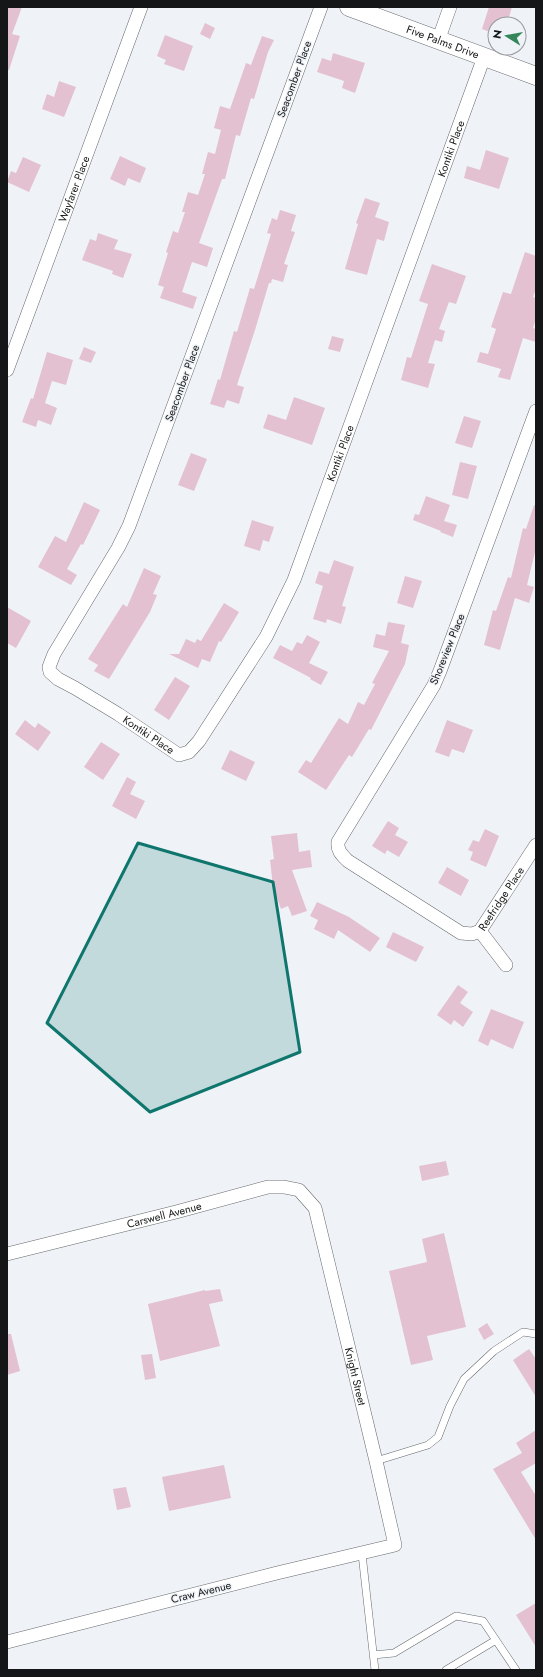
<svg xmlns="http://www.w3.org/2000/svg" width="543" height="1677" viewBox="0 0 543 1677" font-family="Jost,sans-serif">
<rect width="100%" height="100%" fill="#eff3f7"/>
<!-- building -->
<path fill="#e3c1d1" d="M7 7H22L12 34 20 36 9 70H7Z
M489 7H512L507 24H495V34L482 29Z
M205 23 215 28 210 39 200 34Z
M165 35 193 46 184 71 164 64 166 60 157 56Z
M262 36 274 40 268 52 254 99 251 98 240 136 236 135 225 179H222L199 243 213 248 207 267 192 262 182 292 197 297 193 309 160 298 164 287 158 285 168 253 166 252 173 231 178 233 185 212H182L188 192 198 195 205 174H202L208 152 215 154 221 130 214 128 220 106 230 109 246 63 251 65Z
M333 53 365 63 355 93 342 88 344 81 317 72 322 58 331 61Z
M59 81 76 87 64 117 42 109 47 94 54 97Z
M486 150 509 158 499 189 464 178 467 166 480 170Z
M120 156 146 168 140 183 128 178 125 186 110 179Z
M23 157 41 165 29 192 7 182 11 171 16 173Z
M365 198 380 203 375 217 389 222 384 241 377 239 367 275 345 269 358 224 356 223Z
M280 210 296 215 291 231 295 232 284 264 288 265 283 282 272 279 271 283H269L255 330 237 385 244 387 239 404 227 400 224 408 210 404 218 379 220 380 234 331 237 332 250 288 254 289 271 234 267 233 272 218 277 220Z
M98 233 118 240 114 249 132 254 123 278 112 274 113 271 82 260 90 239 96 241Z
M525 252 536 256V289L533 297 536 298V319L533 328 536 329V342L523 338 510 380 498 377 501 369 477 362 480 352 488 354 496 329 491 327 503 292 511 294Z
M432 264 466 276 456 304 449 302 439 329 445 331 442 342 435 340 428 363 435 364 428 388 401 380 407 357 411 358 428 304 419 301Z
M332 336 344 339 340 352 328 349Z
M84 347 96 352 91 363 79 359Z
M47 352 73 360 66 385 52 381 45 403 57 408 51 425 38 420 36 427 22 422 31 398 33 399Z
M294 397 325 408 312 445 263 428 268 414 286 420Z
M464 416 481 421 472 448 455 443Z
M191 453 207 459 194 491 178 485Z
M460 462 477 466 468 499 452 495Z
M426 496 450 505 444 521 457 525 453 537 440 532 441 531 413 520 415 514 419 515Z
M84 502 100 510 83 545 81 544 67 569 77 575 71 585 38 567 55 536 66 542Z
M534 505 536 506V548L527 585 534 587 529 603 515 598 500 650 484 645 493 610 496 611 508 577 511 578 523 528 526 529Z
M252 520 274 527 269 542 263 540 260 551 244 546Z
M334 560 354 567 342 606 346 607 341 624 327 619 326 623 313 619 323 586 315 583 319 571 329 574Z
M144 568 161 576 153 594 157 595 150 612 109 679 94 671 98 665 88 659 123 604 127 607Z
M405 576 422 581 413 608 397 603Z
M224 603 239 612 221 642 219 641 210 662 202 659 198 668 169 654H179L186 639 195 643 197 639 201 641Z
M7 607 31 621 16 648 7 643Z
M388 622 405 625 401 643 409 645 405 664 371 730 369 729 352 757 349 755 326 790 298 772 306 760 311 763 339 718 348 724 358 702 364 705 375 684 372 683 389 651 373 647 376 634 385 636Z
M307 635 320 642 309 663 328 672 321 685 310 679 311 678 273 658 280 645 292 651 297 642 302 644Z
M175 677 190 686 169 720 154 710Z
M25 720 35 728 38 723 51 732 38 751 15 734Z
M447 720 473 730 464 753 452 749 449 757 435 752Z
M101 742 120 754 103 780 84 767Z
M230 750 255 762 246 781 221 769Z
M127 777 136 782 130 794 145 801 136 819 112 806Z
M388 821 399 828 395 835 408 842 399 857 387 850 385 854 372 846Z
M485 829 499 836 486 867 470 860 473 852 468 850 473 840 479 842Z
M297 833 299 852 310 850 312 867 292 870 307 911 292 916 288 906 281 909 273 887 270 860 274 859 271 836Z
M447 867 469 880 461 896 438 883Z
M317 902 349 917 380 938 370 952 338 930 334 939 314 929 318 920 310 916Z
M393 932 424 947 416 962 386 947Z
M458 985 468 992 460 1003 473 1012 463 1027 454 1020 451 1025 437 1015Z
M491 1009 524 1022 513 1049 491 1039 488 1046 478 1041Z
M446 1161 449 1175 422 1181 419 1166Z
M444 1233 466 1327 427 1336 433 1360 411 1365 389 1271 427 1262 422 1239Z
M220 1289 223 1301 209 1304 220 1346 160 1361 148 1304 205 1290V1291Z
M487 1323 494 1334 484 1340 478 1329Z
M7 1334H11L20 1371 7 1375Z
M529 1349 536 1359V1397L513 1360Z
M152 1354 156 1378 145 1380 141 1355Z
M536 1430V1463L521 1472 536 1496V1540L493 1469 522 1453 516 1443Z
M224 1465 231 1498 169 1511 162 1477Z
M126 1487 131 1507 117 1510 113 1489Z
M536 1603V1647L516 1615Z"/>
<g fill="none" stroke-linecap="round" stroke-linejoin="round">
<!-- lane casing -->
<g stroke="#66696d" stroke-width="8">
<path id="lane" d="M376 1461 428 1445 438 1437 450 1406 464 1379 494 1351 523 1332 536 1334
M362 1554 375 1670
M373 1655 394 1653 456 1616 483 1621 516 1670
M446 1670 496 1640"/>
</g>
<!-- street casing -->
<g stroke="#66696d" stroke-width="14">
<g id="street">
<path id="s1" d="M321 7 129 526 118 548 54 654 49 667 50 672 58 679 75 688 118 714 179 755 189 752 199 741 266 637 294 580 484 57"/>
<path d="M438 41 450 7"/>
<path id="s2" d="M7 370 141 7"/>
<path id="s3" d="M536 411 440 671 434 685 338 842C337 851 342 855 348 861L461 933 472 934 480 931 536 845"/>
<path d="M480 931 506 965"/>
<path id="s4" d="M7 1254 176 1212 268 1187H284L299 1190 315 1208 376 1461 395 1545 277 1573 7 1642"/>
</g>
</g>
<!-- secondary casing -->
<g stroke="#66696d" stroke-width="19">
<g id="secondary">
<path id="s5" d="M349 7 536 76"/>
</g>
</g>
<!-- lane -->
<use href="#lane" stroke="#fff" stroke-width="7"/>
<!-- street -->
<use href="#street" stroke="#fff" stroke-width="13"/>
<!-- secondary -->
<use href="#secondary" stroke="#fff" stroke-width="18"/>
</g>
<!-- marked area -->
<path fill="#0f766e" fill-opacity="0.2" stroke="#0f766e" stroke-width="3" stroke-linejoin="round" d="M138 843 273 882 300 1052 150 1112 47 1023Z"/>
<g text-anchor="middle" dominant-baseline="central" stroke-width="3" stroke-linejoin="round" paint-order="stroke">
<!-- street labels -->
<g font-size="11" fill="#151617" stroke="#eff3f7">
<text stroke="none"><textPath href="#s5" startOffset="100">Five Palms Drive</textPath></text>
<text transform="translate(294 79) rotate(-70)">Seacomber Place</text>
<text stroke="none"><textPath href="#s1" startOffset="1546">Kontiki Place</textPath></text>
<text stroke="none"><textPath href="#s2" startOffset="193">Wayfarer Place</textPath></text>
<text transform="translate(182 383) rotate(-70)">Seacomber Place</text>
<text stroke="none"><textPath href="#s1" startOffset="1222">Kontiki Place</textPath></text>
<text transform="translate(447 649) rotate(-68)">Shoreview Place</text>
<text stroke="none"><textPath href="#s1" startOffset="838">Kontiki Place</textPath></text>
<text stroke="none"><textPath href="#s3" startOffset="691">Reefridge Place</textPath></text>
<text stroke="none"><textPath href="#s4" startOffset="162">Carswell Avenue</textPath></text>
<text stroke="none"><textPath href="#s4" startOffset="498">Knight Street</textPath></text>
<text transform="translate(201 1592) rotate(-14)">Craw Avenue</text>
</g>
</g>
<!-- border -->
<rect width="543" height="1677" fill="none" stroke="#151617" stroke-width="16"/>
<!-- north arrow -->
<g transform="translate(507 36) rotate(281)"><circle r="19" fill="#eff3f7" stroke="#989b9d"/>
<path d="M0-3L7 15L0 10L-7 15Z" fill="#338659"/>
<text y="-6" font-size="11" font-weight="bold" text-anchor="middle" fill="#151617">N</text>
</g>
</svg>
